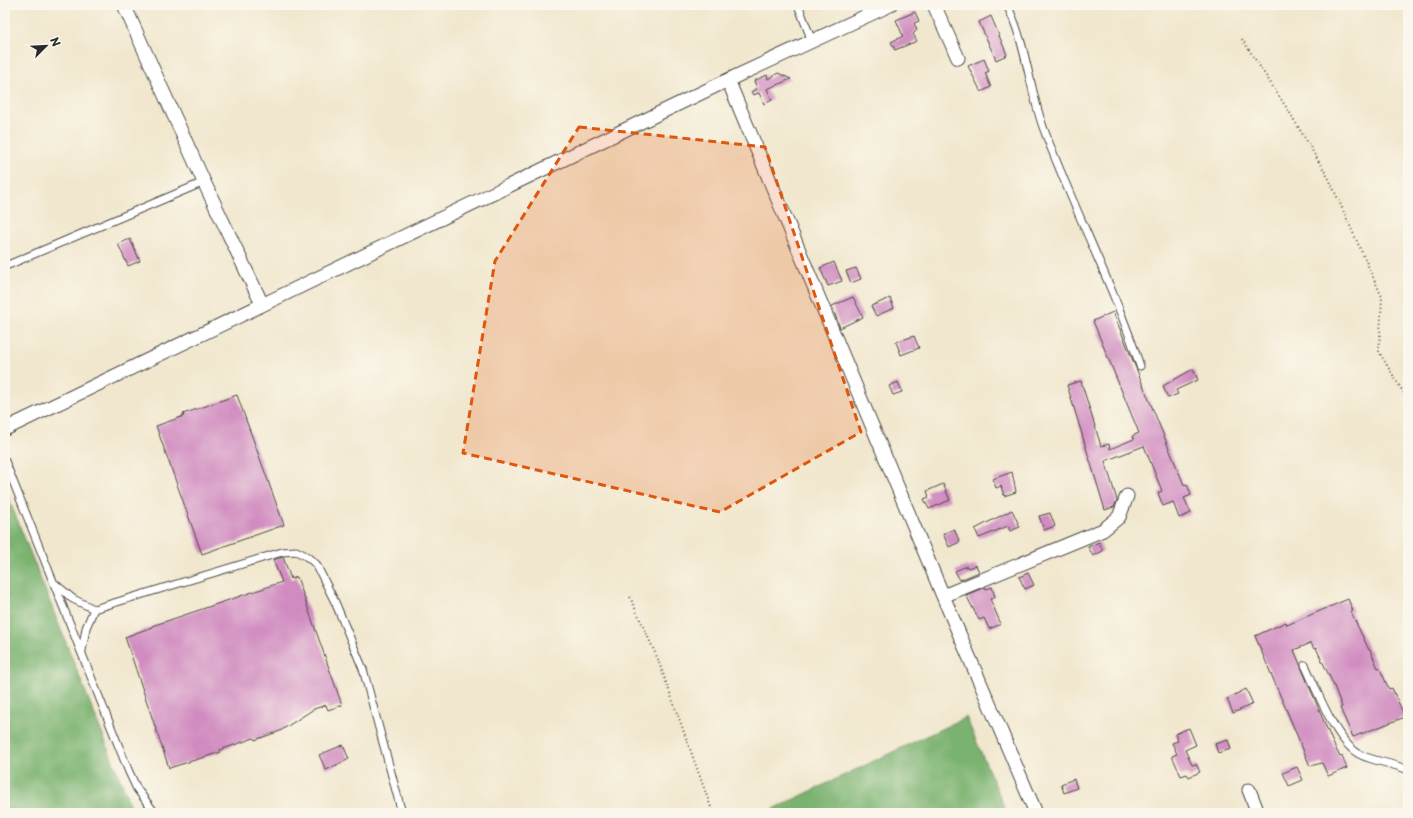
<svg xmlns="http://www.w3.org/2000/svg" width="1413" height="818" viewBox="0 0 1413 818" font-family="'Playpen Sans',sans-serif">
<rect width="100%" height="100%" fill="#fbf7ec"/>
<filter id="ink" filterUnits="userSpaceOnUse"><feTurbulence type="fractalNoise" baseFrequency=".025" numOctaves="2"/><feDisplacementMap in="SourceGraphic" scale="8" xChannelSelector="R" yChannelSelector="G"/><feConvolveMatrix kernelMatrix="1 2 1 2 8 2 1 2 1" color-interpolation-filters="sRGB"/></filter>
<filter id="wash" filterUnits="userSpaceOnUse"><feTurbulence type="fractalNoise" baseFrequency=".012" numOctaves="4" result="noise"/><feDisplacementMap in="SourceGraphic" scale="16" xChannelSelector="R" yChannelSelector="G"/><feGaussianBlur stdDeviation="0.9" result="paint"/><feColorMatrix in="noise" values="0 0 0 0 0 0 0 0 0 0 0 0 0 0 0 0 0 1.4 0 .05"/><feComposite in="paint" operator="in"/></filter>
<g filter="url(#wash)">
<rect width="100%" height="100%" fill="#f1e7ce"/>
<!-- forest -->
<path fill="#7ab270" stroke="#526e4e" d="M5 489 132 809 136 813H5Z
M966 717 1007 813H765Z"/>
<g id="blocks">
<!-- building -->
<path fill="#d08bc0" d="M915 12 919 21 914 23 917 30 913 34 917 41 895 50 891 42 903 36 896 20Z
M991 16 1007 55 996 60 979 22Z
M984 59 989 71 985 73 991 87 981 92 968 66Z
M778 73 791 79 767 89 772 100 764 104 759 93 753 95 751 92 757 88 754 81 767 75 768 79Z
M130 239 140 261 128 266 118 244Z
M834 262 842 281 828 286 820 268Z
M856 268 861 279 851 283 846 271Z
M853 297 863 317 840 328 832 306Z
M890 298 894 308 876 316 871 306Z
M1113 312 1184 485 1187 484 1191 495 1184 498 1191 513 1179 518 1173 502 1163 506 1158 493 1162 491 1144 446 1105 461 1117 500 1114 507 1105 510 1067 385 1081 381 1101 446 1109 444 1110 449 1134 439 1132 436 1139 433 1093 321Z
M914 336 919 348 901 355 896 342Z
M1193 369 1198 380 1176 390 1178 394 1168 398 1163 386Z
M898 382 902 392 893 395 889 386Z
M237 395 284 525 202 554 156 426 184 416 183 414Z
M1012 472 1016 492 1004 496 1001 486 996 488 993 479Z
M943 484 950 500 929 509 924 499 929 497 927 491Z
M1012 510 1020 527 1010 531 1008 526 979 538 975 529Z
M1050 513 1055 526 1044 530 1039 516Z
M954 529 960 542 949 547 943 534Z
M1099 542 1103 551 1093 556 1088 547Z
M283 557 291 579 297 577 342 705 328 710 326 705 314 709 280 731 255 740 254 738 220 750 221 752 169 768 125 637 152 627V626L282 582 273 560Z
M976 565 979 572 960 580 955 571 967 566 968 568Z
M1028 573 1034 585 1025 589 1019 577Z
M985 587 986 589 992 587 995 597 990 599 1001 624 989 629 984 618 979 620 966 595Z
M1348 599 1353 611 1351 612 1369 650H1370L1378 668 1379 667 1389 689 1392 688 1405 717 1353 737 1340 708 1342 707 1334 686 1316 648 1314 649 1311 643 1294 650 1333 743 1340 757 1342 756 1347 768 1328 776 1322 763 1310 766 1255 636 1286 622 1287 625Z
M1246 689 1253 704 1233 713 1227 699Z
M1189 728 1196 745 1185 750 1192 765 1196 764 1200 772 1189 777 1187 774 1181 776 1172 756 1177 754 1172 743 1178 741 1175 734Z
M1228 740 1231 749 1218 753 1215 744Z
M343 745 349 759 326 770 319 755Z
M1297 767 1303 780 1289 786 1283 773Z
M1074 779 1077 788 1064 793 1061 784Z"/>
</g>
</g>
<g filter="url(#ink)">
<use href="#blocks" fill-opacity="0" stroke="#494743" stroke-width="1"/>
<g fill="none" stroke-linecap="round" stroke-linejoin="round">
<!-- lane casing -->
<g stroke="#494743" stroke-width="9">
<path id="lane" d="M798 5 812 41
M1007 5C1026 43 1029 87 1043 127 1073 208 1113 284 1140 366
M8 265 204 182
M5 461 129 772 137 789 155 813
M54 583 73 599 94 609 282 552 296 551 306 556 316 564 335 602 363 669 402 813
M82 651 86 628 94 609
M1305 665C1317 690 1336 743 1361 755 1376 762 1393 763 1408 770"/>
</g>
<!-- street casing -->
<g stroke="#494743" stroke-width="15">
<path id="street" d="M124 5 204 182 262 304
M934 5 958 58
M728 80 943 596 1036 813
M5 429 728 80 890 5
M943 596 1103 530 1119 517 1127 496
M1249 790 1258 813"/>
</g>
<!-- path -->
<path stroke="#494743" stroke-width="2" stroke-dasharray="1 3" stroke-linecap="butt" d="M1242 39 1290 113 1329 179 1382 297 1379 352 1408 400
M630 597 657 657 713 813"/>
<!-- lane -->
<use href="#lane" stroke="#fff" stroke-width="7"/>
<!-- street -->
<use href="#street" stroke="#fff" stroke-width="13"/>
</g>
</g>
<!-- marked area -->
<path fill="#df570e" fill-opacity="0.2" stroke="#df570e" stroke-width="3" stroke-dasharray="8 5" stroke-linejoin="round" d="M579 127 765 147 861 432 720 512 463 453 495 261Z"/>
<!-- margin -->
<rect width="1413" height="818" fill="none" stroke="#fbf7ec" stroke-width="20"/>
<!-- north arrow -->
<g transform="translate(46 46) rotate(66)" stroke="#fbf7ec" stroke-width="3" paint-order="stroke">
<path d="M0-3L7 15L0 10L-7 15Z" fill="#2b2b2b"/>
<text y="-6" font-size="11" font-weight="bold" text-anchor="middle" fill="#2b2b2b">N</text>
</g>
</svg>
